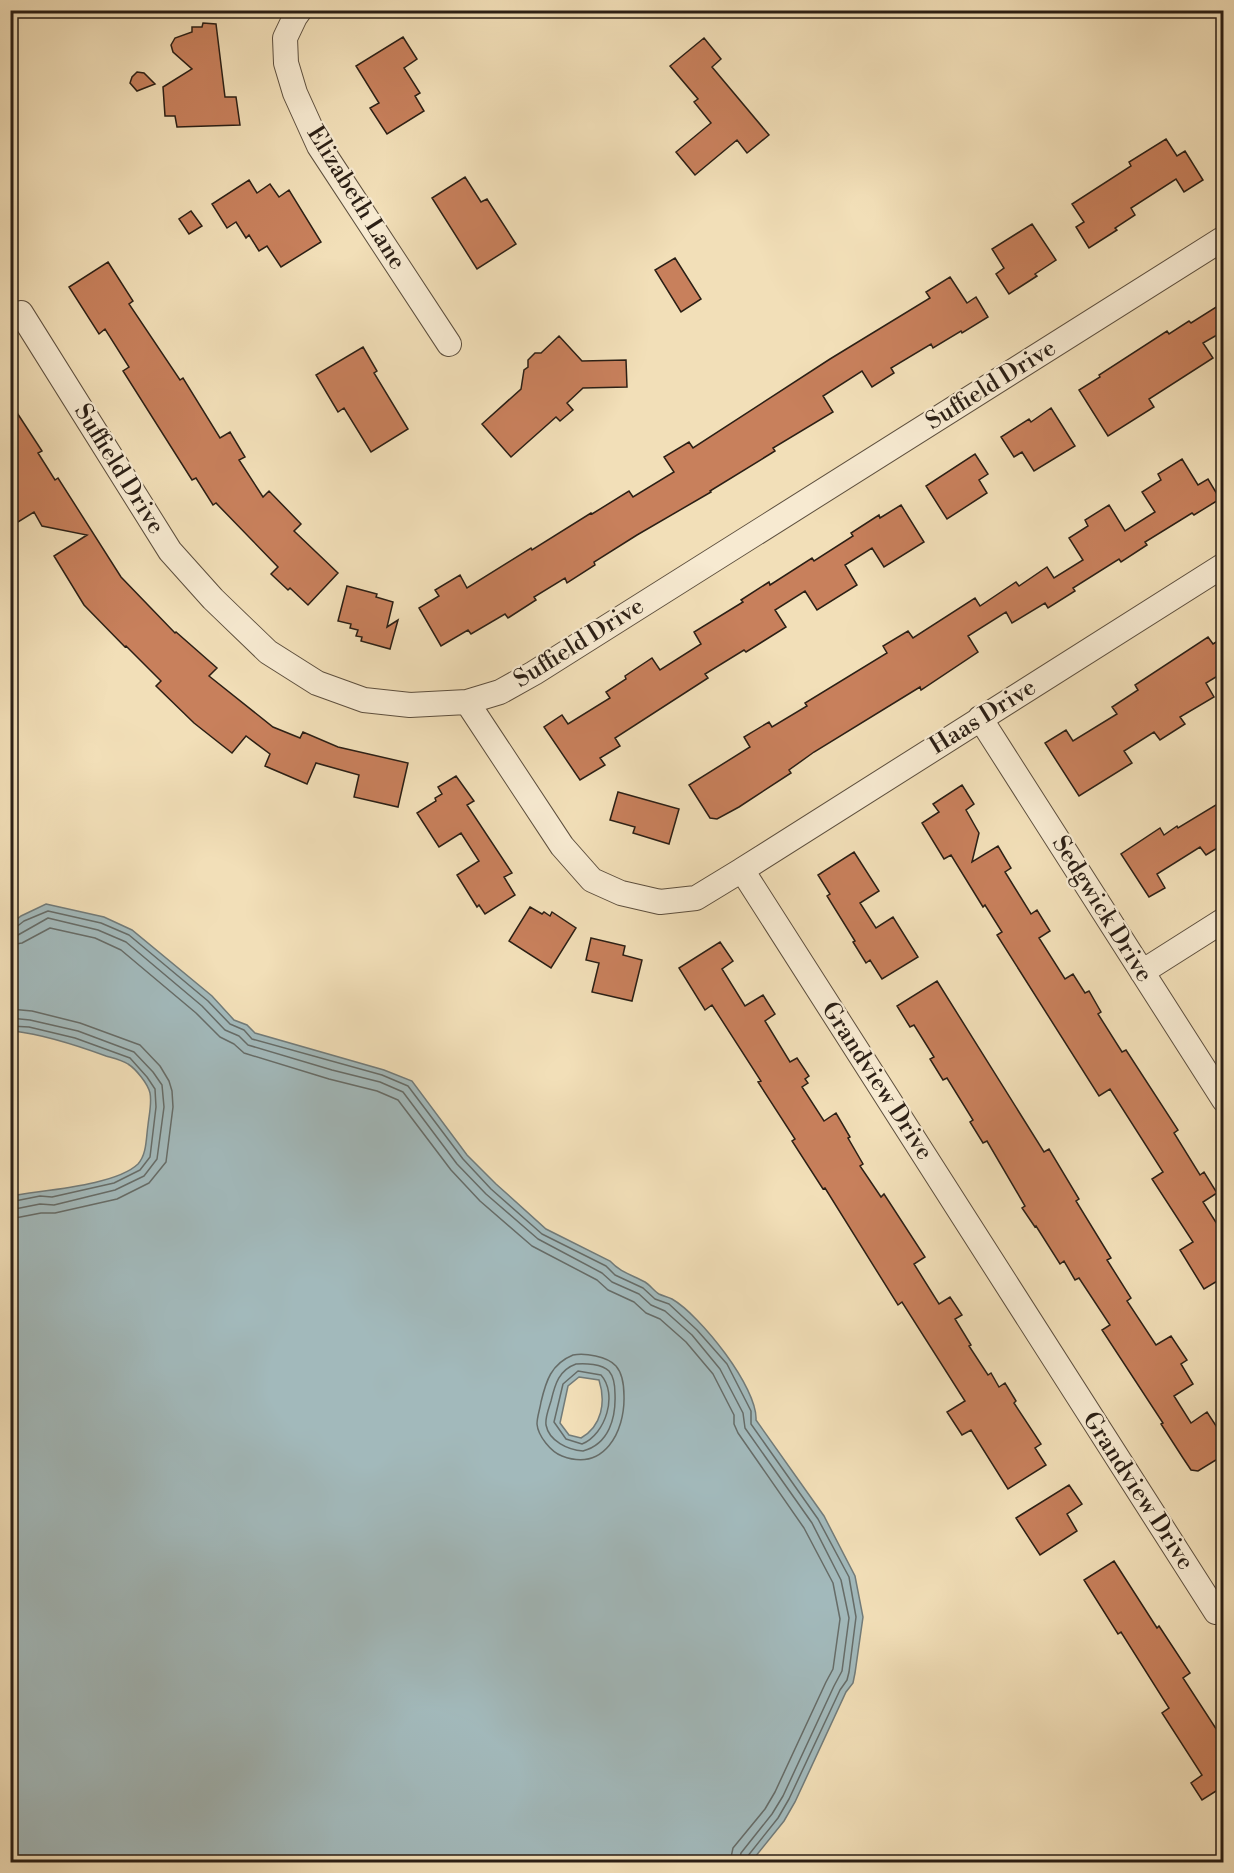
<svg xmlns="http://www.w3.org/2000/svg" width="1234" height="1873" viewBox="0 0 1234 1873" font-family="'Libre Bodoni',serif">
<rect width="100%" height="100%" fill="#f2dfb8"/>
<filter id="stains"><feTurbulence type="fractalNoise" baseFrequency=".00333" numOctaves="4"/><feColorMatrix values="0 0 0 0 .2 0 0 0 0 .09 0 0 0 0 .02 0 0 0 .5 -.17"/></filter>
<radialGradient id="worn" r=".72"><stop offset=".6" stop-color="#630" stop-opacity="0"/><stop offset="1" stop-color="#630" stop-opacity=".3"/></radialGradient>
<!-- water -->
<path fill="#a2b9bb" stroke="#727b79" stroke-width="1.5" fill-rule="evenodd" d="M46 904 104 917 132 930 212 996 234 1020 247 1025 255 1033 384 1070 412 1081 467 1155 496 1184 546 1229 610 1261C620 1272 632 1275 645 1282 650 1285 654 1291 659 1294 663 1296 668 1297 672 1299 700 1315 758 1388 756 1420L824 1516 855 1576 863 1617 855 1673 853 1683 846 1692 795 1802 784 1821 751 1862H11V1196C42 1190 115 1186 138 1164 147 1154 146 1138 148 1125 149 1115 152 1103 150 1093 148 1084 136 1069 128 1064 122 1060 113 1058 106 1056 76 1045 46 1035 14 1031L11 1034V924L21 916ZM579 1377 599 1380C606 1402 602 1426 581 1438L569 1435 560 1423 568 1386Z"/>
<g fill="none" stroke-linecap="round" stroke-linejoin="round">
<!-- shore -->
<path stroke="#666c68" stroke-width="1.5" d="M10 928H15L24 921 48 911 101 923 129 935 208 1001 230 1024 244 1030 252 1039 382 1075 408 1086 463 1159 491 1189 542 1234 606 1266 615 1275 643 1288 655 1299 669 1304 697 1330 727 1364 751 1411V1424L818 1519 849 1577 856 1617 849 1672 847 1680 840 1690 789 1799 778 1818 747 1857 746 1862
M10 936 18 935 48 918 98 930 126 942 202 1006 225 1030 239 1036 248 1045 332 1070 380 1082 403 1092 457 1164 486 1194 538 1239 602 1273 612 1282 639 1294 651 1305 665 1311 692 1335 720 1369 743 1413 745 1428 812 1523 841 1580 849 1618 842 1671 834 1686 783 1796 772 1814 741 1853 739 1862
M10 945 22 943 50 928 95 938 121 950 196 1013 220 1037 234 1044 244 1053 329 1079 377 1091 398 1100 451 1170 480 1201 532 1246 597 1280 608 1290 634 1302 646 1313 660 1319 686 1342 713 1374 734 1415V1424L738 1433 804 1528 833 1583 840 1619 833 1669 826 1682 775 1792 765 1809 733 1848 730 1862
M10 1009 32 1011 80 1023 140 1045 160 1066 169 1081 172 1091 173 1107 166 1162 149 1183 117 1199 55 1213H41L10 1219
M10 1018 30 1020 78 1031 134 1052 153 1072 162 1085 164 1107 157 1159 144 1176 115 1190 54 1205 40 1204 10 1210
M10 1026 29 1027 75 1038 130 1058 147 1077 155 1089 156 1107 150 1157 140 1170 114 1183 52 1197 40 1196 10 1202
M573 1355C585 1353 607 1356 616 1366 623 1374 624 1386 624 1396 625 1432 604 1472 562 1456 551 1452 538 1436 537 1424 537 1417 540 1409 541 1402 546 1381 551 1364 573 1355Z
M576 1364C585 1363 602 1364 609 1371 614 1377 615 1387 615 1394 616 1418 609 1444 583 1451 568 1450 549 1441 546 1425 545 1417 549 1408 551 1401 555 1384 559 1370 576 1364Z
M578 1371 601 1375C618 1394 606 1434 582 1444L566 1439 554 1422 563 1384Z"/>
</g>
<!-- building -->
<path fill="#c8805c" stroke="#2b1f15" stroke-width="1.5" d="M203 23 216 24 225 97H236L240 125 177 127 175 116H165L163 87 192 69 173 52 171 45 175 38 192 32V27H202Z
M403 37 417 59 404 68 420 93 415 96 424 111 387 134 370 108 379 103 356 66Z
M704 38 721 59 712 67 769 135 747 153 737 140 695 175 676 152 711 123 694 102 698 99 670 66Z
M137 72 144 73 155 84 137 91 130 83 132 77Z
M1166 139 1177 156 1185 151 1203 180 1184 192 1176 179 1131 208 1135 215 1115 228 1117 230 1089 248 1076 227 1084 222 1072 204 1131 166 1129 162Z
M465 177 481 202 487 199 516 244 477 269 432 198Z
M249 180 257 193 270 184 279 197 289 190 321 242 281 267 267 246 259 251 249 235 246 238 236 222 227 228 212 204Z
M191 211 202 226 189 234 179 219Z
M1032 224 1056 260 1035 274 1037 276 1009 294 996 274 1004 268 992 249Z
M675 258 701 299 681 312 655 270Z
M108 262 133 301 129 304 180 380 183 378 220 438 230 432 245 457 239 460 263 497 269 491 301 524 294 531 338 573 308 605 290 588 288 590 271 574 278 567 216 503 213 505 196 478 192 480 123 371 129 367 105 329 99 334 69 287Z
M950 277 967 303 976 297 988 317 962 333 961 331 933 348 931 344 891 368 894 373 872 387 862 371 823 396 833 412 773 448 775 451 710 491 711 492 637 535 594 562 595 565 567 583 565 578 534 597 536 600 508 618 505 614 471 634 468 630 441 646 419 608 439 596 435 590 460 575 467 588 531 548 532 550 591 513 592 514 629 491 633 497 674 472 664 457 689 442 693 448 830 359 930 298 926 292Z
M1224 302V331L1203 343 1213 358 1149 399 1154 407 1108 436 1079 390 1100 377 1099 375 1167 331 1169 334 1189 321 1191 323Z
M559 336 582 361 626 360 627 387 583 388 567 403 573 410 560 421 556 417 511 457 482 424 521 389 524 370 528 367V360L535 353H541Z
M363 347 377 371 374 373 408 429 371 452 344 408 338 412 316 375Z
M10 402 42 451 38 453 55 480 58 478 121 577 175 633 176 632 217 668 209 676 273 727 300 738 303 732 338 747 408 763 398 807 354 797 359 775 316 763 307 784 265 766 270 754 246 736 232 753 194 723 156 686 161 681 126 646 125 647 84 605 54 556 87 535 42 526 34 512 10 527Z
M1051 408 1075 446 1034 471 1022 452 1014 457 1001 437 1029 419 1031 422Z
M975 454 988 474 979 480 987 493 947 519 926 486Z
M1182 459 1198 485 1208 479 1220 499 1194 515 1192 513 1145 542 1147 545 1121 562 1119 559 1073 588 1075 591 1048 608 1045 603 1012 623 1006 612 968 636 978 652 921 690 920 687 814 752 789 770 791 773 739 807 717 819 710 818 689 785 750 747 744 737 769 722 772 727 807 706 805 703 887 653 883 646 908 631 913 638 975 598 980 606 1016 582 1019 586 1047 567 1054 578 1083 560 1069 538 1088 526 1085 520 1109 505 1125 531 1155 512 1142 492 1161 480 1158 474Z
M901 505 924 542 884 567 872 548 845 565 857 585 817 610 805 591 775 610 786 627 746 652 744 650 705 674 708 678 615 738 620 746 600 758 605 765 580 780 544 727 562 715 568 724 610 698 606 692 626 679 625 676 652 658 660 670 701 644 694 632 743 602 741 600 769 582 770 585 812 558 814 561 853 536 851 533 879 515 880 518Z
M347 586 377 594 376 597 393 602 387 627 398 620 390 649 361 641 362 637 356 636 358 630 350 628 351 624 338 621Z
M1208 637 1213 644 1224 637V672L1206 683 1214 697 1180 717 1185 724 1160 740 1154 732 1124 751 1132 763 1079 796 1045 743 1066 730 1073 741 1117 714 1112 707 1138 690 1135 685Z
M456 776 474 801 467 805 512 873 504 877 515 895 485 914 479 905 477 907 457 875 479 861 461 833 439 847 417 813 436 801 435 798 442 794 438 787Z
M962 785 974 804 966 810 979 833 972 862 998 846 1011 868 1005 872 1031 914 1037 910 1050 931 1039 938 1065 979 1073 974 1085 993 1089 991 1101 1012 1098 1014 1122 1052 1126 1050 1178 1130 1174 1133 1200 1175 1204 1172 1217 1193 1203 1202 1224 1235V1277L1204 1289 1180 1250 1193 1242 1152 1179 1163 1172 1110 1089 1099 1096 997 935 1002 932 985 905 983 907 951 855 944 859 922 823 939 812 933 804Z
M618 792 679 809 669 844 633 833 635 827 610 820Z
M1224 800V842L1218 845 1219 847 1206 855 1200 847 1157 874 1165 888 1149 897 1121 854 1160 828 1164 835 1177 826 1178 828Z
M854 852 879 891 860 903 876 928 893 917 918 957 882 979 870 960 866 963 853 942 855 941 827 896 830 894 818 875Z
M530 907 542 914 544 912 550 916 552 912 576 928 551 968 509 941Z
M591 938 625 946 623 955 642 960 632 1001 592 992 599 963 586 960Z
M720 942 733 961 722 969 745 1006 763 995 775 1014 765 1021 790 1062 797 1058 809 1076 805 1079 808 1083 802 1087 824 1121 836 1113 850 1137 848 1138 863 1164 860 1166 881 1197 884 1194 925 1257 914 1264 939 1304 950 1297 962 1315 955 1319 971 1345 969 1346 988 1375 991 1373 999 1387 1005 1383 1016 1401 1014 1403 1041 1444 1035 1448 1046 1465 1008 1489 971 1430 962 1435 947 1412 965 1401 902 1302 898 1305 825 1188 823 1189 792 1141 795 1139 758 1082 761 1081 712 1005 705 1010 679 968Z
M937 981 1044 1152 1049 1149 1079 1199 1076 1201 1111 1258 1107 1260 1131 1298 1127 1301 1156 1345 1171 1336 1187 1360 1181 1364 1193 1384 1174 1396 1191 1423 1207 1412 1224 1438V1455L1198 1471 1191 1470 1183 1458 1161 1424 1163 1423 1102 1330 1110 1325 1079 1278 1075 1280 1064 1261 1060 1264 1036 1226 1035 1227 1022 1208 1025 1206 987 1141 983 1143 970 1122 973 1120 947 1078 943 1080 930 1059 934 1057 914 1025 910 1027 897 1006Z
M1069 1485 1082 1504 1067 1514 1077 1531 1040 1555 1016 1518Z
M1114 1561 1157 1628 1159 1626 1190 1673 1183 1678 1224 1741V1786L1202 1800 1191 1783 1202 1775 1162 1713 1169 1708 1121 1632 1118 1634 1084 1580Z"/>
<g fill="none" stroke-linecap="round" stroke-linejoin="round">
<!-- minor casing -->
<g stroke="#5d4f3e" stroke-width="26">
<path id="minor" d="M300 10 295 17 285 38 286 63 295 93 319 146 449 344
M21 313 170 551 213 599 268 652 317 683 364 700 410 705 467 702 500 692 534 673 1224 238
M467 702 562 846 592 880 621 893 660 902 696 898 742 870 1216 1612
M980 718 1224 1100
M742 870 1224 565
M1142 972 1224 920"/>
</g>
<!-- minor -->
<use href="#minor" stroke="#f7ead1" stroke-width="24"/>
</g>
<g text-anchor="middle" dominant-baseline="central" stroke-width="4.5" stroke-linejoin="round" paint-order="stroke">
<!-- street labels -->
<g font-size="24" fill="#2b1f15" stroke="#f7ead1">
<text transform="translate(356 198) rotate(58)">Elizabeth Lane</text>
<text transform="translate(991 385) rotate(-32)">Suffield Drive</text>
<text transform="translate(119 469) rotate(58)">Suffield Drive</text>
<text transform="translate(579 643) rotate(-32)">Suffield Drive</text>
<text transform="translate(983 717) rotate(-32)">Haas Drive</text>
<text transform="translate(1102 909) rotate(58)">Sedgwick Drive</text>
<text transform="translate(877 1081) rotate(57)">Grandview Drive</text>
<text transform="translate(1138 1491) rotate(57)">Grandview Drive</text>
</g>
</g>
<!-- margin -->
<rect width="1234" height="1873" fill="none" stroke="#f2dfb8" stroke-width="36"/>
<rect x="12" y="12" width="1210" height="1849" fill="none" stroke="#2b1f15" stroke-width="3"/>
<rect x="18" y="18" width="1198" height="1837" fill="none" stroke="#2b1f15" stroke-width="1.5"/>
<rect width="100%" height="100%" filter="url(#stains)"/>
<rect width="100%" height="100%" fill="url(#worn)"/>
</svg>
